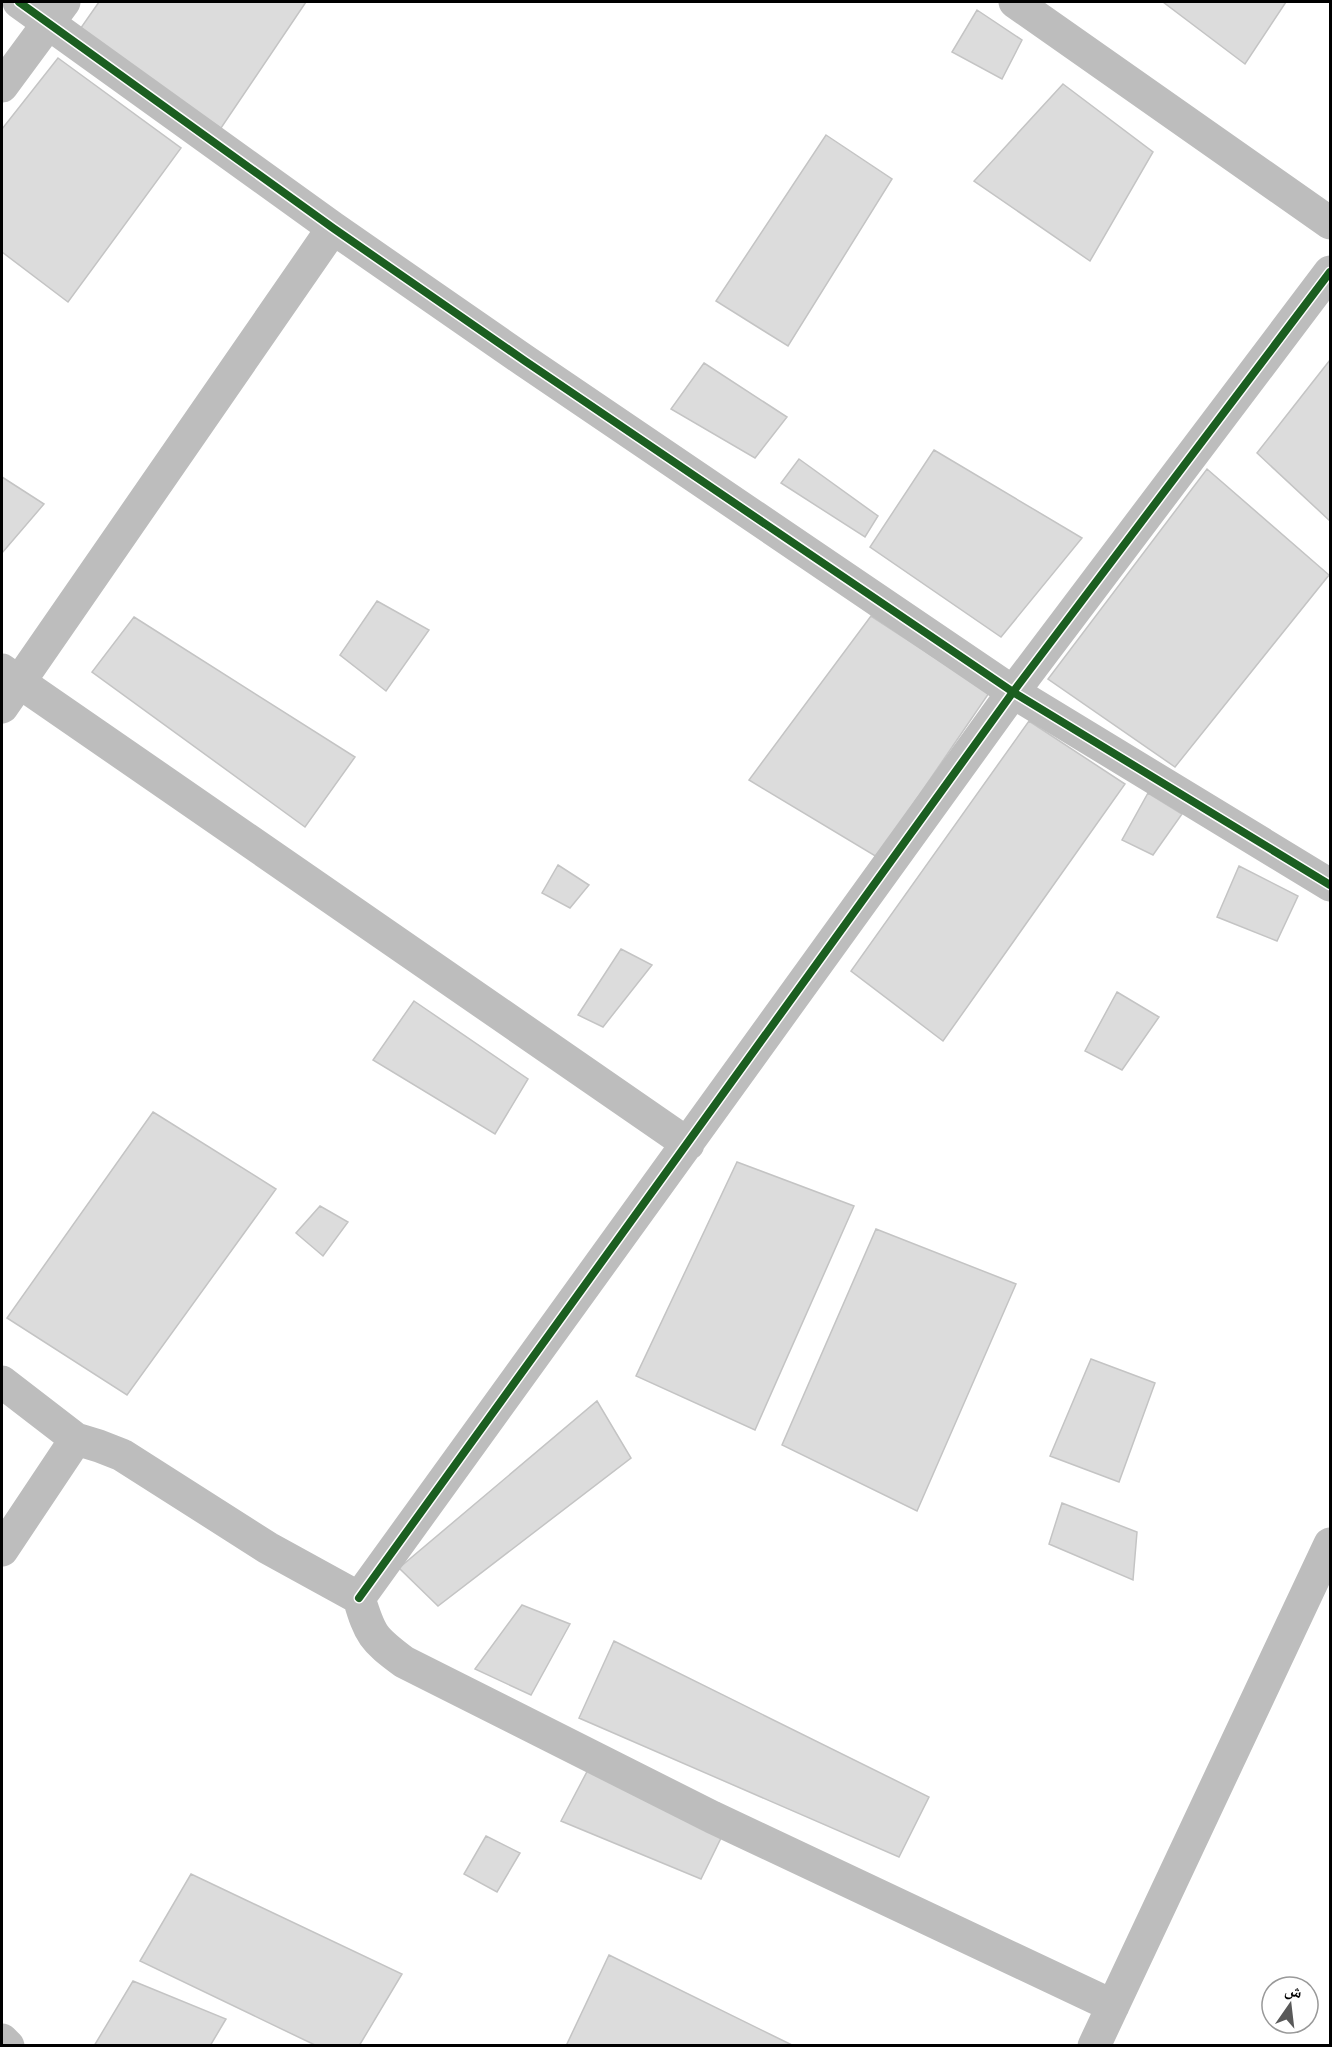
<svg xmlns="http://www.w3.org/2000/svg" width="1332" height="2047" viewBox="0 0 1332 2047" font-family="Commissioner,'Noto Naskh Arabic',sans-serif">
<rect width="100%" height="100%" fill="#fff"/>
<!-- building -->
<path fill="#dcdcdc" stroke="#c4c4c4" stroke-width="1.5" d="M99 2H306L221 128 78 32Z
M1163 2H1286L1245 64Z
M977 10 1022 40 1002 79 952 52Z
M58 58 181 148 68 302 2 252V129Z
M1063 84 1153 152 1090 261 974 181Z
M826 135 892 179 788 346 716 301Z
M1330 360V521L1257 453Z
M704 363 787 417 755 458 671 409Z
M934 450 1082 538 1001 637 870 547Z
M799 459 878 516 865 537 781 483Z
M1207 469 1329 575 1175 767 1048 679Z
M2 477 44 504 2 553Z
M377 601 429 630 386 691 340 655Z
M871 616 989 693 877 857 749 780Z
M134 617 355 757 305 827 92 672Z
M1029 721 1125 784 943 1041 851 971Z
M1148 793 1182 814 1153 855 1122 840Z
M558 865 589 885 570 908 542 893Z
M1239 866 1298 896 1277 941 1217 917Z
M621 949 652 965 603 1027 578 1015Z
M1117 992 1159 1017 1122 1070 1085 1051Z
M414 1001 528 1079 495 1134 373 1060Z
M153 1112 276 1189 127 1395 7 1318Z
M737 1162 854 1206 755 1430 636 1376Z
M320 1206 348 1222 323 1256 296 1233Z
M876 1229 1016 1284 917 1511 782 1445Z
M1091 1359 1155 1383 1119 1482 1050 1456Z
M597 1401 631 1458 438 1606 399 1568Z
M1062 1503 1137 1532 1133 1580 1049 1544Z
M522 1605 570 1624 531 1695 475 1669Z
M614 1641 929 1797 899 1857 579 1718Z
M590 1766 722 1836 701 1879 561 1821Z
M486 1836 520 1853 497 1892 464 1874Z
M191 1874 402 1974 359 2046H317L140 1961Z
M609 1955 794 2046H566Z
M133 1981 226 2019 210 2046H94Z"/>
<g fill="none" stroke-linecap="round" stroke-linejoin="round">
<!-- minor -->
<path stroke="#bdbdbd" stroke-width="33" d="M19 2 333 228 525 361 1013 692 1330 885
M1015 2 1330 223
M2 86 64 2
M2 670 688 1144
M2 707 333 228
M2 1382 76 1439 99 1446 122 1455 268 1548 359 1598C370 1635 373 1639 404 1662L712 1817 1113 2006
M2 1550 76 1439
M359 1598 1013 692 1330 272
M2 2040 8 2046
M1094 2046 1330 1544"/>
<!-- cycleway casing -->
<g stroke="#fff" stroke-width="11">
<path id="cycleway" d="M19 2 333 228 525 361 1013 692 1330 885
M359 1598 1013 692 1330 272"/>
</g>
<!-- cycleway -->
<use href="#cycleway" stroke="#1b5e20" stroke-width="8"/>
</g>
<!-- border -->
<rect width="1332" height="2047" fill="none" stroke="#000000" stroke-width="6"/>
<!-- north arrow -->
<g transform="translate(1290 2005) rotate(14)"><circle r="28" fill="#ffffff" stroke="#999999" stroke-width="1.5"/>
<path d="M0-4.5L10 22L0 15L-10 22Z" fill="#595959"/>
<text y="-9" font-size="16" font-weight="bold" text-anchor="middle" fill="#000000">ش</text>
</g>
</svg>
